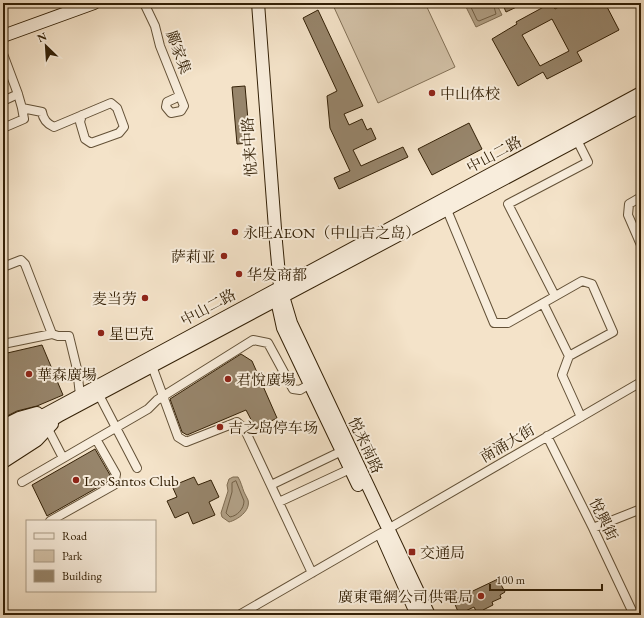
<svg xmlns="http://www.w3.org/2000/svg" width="644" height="618" viewBox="0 0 644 618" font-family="'EB Garamond','Noto Serif SC',serif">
<rect width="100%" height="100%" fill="#f4e3c9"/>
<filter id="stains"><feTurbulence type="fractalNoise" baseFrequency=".005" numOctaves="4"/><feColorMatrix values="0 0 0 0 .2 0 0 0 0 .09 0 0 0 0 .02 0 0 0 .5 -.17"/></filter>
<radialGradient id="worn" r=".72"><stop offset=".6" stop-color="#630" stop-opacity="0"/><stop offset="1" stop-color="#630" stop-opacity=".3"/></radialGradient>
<!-- green -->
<path fill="#d3c2a8" stroke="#837157" d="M332 3H425L455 67 378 103Z"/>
<!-- water -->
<path fill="#b2a187" stroke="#7f6d53" d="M464 3H496L502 15 476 27Z
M233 477H238C241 482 242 487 244 492 245 495 247 497 248 500 251 511 237 520 229 522L222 517 221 513 228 491 227 485 229 479Z"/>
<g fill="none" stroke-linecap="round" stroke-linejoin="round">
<!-- shore -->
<path stroke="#726046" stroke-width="1" d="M469 3 477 20 479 21 496 14 493 3
M236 481 244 501C244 509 237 516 230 517L226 513 232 492V483Z"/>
</g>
<!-- building -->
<path fill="#97856b" stroke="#332006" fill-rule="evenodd" d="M502 3H525L506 12Z
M551 3 555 9 566 3H605L619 30 577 52 582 61 547 79 543 72 518 86 492 39 517 24 516 22ZM552 19 569 51 540 66 522 35Z
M318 10 363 106 344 114 349 125 362 119 367 130 371 128 376 139 353 150 361 166 403 147 408 157 339 189 334 178 350 171 330 128 327 96 337 91 303 18Z
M245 86 250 143 237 144 232 87Z
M469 123 482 149 432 175 418 149Z
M42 345 63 395 37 406 17 411 3 418V354Z
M241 354 252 361 277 418 256 429 246 410 187 435 182 432 170 399Z
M95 449 110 475 109 481 47 516 32 485Z
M194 477 198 485 211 480 219 497 209 502 215 515 193 524 188 512 175 518 167 501 177 497 172 486Z
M498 579 505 592 500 595 501 598 492 602 493 605 483 610 485 615H478L474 607 459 614 454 602 456 599Z"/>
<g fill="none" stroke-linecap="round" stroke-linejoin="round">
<!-- street casing -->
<g stroke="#635137" stroke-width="10">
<path id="street" d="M144 3 155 26 160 46 184 106 181 111 171 113 166 107 167 102 180 96
M3 54 18 94 22 108 42 112C43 119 47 124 54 127L111 103 117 108 124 127 119 133 91 143 85 139 80 122 82 115
M3 101 18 94
M3 128 24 119 22 108
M641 197 629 204 628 215 641 245
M447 210 494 323H508L582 281 592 284 613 332 569 356
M3 267 21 260 25 264 52 334
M555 296 508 204 588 162 577 140
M543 303 569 356 562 375 581 417
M3 344 52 334 58 336H69L77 369 80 395
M152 366 178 437 186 442 237 422 244 428 312 573
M99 395 137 468
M48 429 63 458
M547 436 593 528 634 615
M22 482 148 409 157 400 253 340 268 343 293 389 300 390 310 384
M271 485 342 451
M279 502 350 469
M50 521 114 485 116 474 96 439
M593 528 641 509
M388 529 641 382
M239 615 381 533"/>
</g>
<!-- secondary casing -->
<g stroke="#332006" stroke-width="14">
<path id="secondary" d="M258 3 276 242 280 286 291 323 429 615
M3 36 94 3
M278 305 283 328 358 485
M3 426 19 418 37 413
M3 437 641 93
M3 450 60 415 641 106
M3 462 37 440 52 424
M382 536 417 615"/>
</g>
<!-- street -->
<use href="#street" stroke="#f8eddc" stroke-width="8"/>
<!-- secondary -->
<use href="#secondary" stroke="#f8eddc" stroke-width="12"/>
</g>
<!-- markers -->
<g fill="#8f2418" stroke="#f8eddc" stroke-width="1.5">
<circle cx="432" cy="93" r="4"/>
<circle cx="235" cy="232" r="4"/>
<circle cx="224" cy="256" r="4"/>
<circle cx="239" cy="274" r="4"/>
<circle cx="145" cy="298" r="4"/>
<circle cx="101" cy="333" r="4"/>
<circle cx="29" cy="374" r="4"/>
<circle cx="228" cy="379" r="4"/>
<circle cx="220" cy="427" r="4"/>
<circle cx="76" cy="480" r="4"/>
<rect x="408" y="548" width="8" height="8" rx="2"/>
<circle cx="481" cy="596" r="4"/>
</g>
<g text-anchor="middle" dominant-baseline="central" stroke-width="4" stroke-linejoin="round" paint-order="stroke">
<!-- street labels -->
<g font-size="15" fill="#332006" stroke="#f8eddc">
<text transform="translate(179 52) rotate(70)">鄺家集</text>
<text transform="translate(249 147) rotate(-94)">悦来中路</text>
<text transform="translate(494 154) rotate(-28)">中山二路</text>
<text transform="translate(208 307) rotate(-28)">中山二路</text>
<text transform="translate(507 443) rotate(-30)">南涌大街</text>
<text transform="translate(366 445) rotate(65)">悦来南路</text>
<text transform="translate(604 519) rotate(64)">悅興街</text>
</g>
<!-- poi labels -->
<g font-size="15" fill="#332006" stroke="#f8eddc" text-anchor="start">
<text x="440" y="93">中山体校</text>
<text x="243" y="232">永旺AEON（中山吉之岛）</text>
<text x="216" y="256" text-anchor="end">萨莉亚</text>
<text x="247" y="274">华发商都</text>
<text x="137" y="298" text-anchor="end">麦当劳</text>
<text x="109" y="333">星巴克</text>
<text x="37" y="374">華森廣場</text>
<text x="236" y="379">君悅廣場</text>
<text x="228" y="427">吉之岛停车场</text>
<text x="84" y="480">Los Santos Club</text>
<text x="420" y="552">交通局</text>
<text x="473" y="596" text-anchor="end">廣東電網公司供電局</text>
</g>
</g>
<!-- margin -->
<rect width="644" height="618" fill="none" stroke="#f4e3c9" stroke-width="16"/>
<rect x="4" y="4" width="636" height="610" fill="none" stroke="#332006" stroke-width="2"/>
<rect x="8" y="8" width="628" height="602" fill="none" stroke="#332006"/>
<!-- legend -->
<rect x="26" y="520" width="130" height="72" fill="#f8eddc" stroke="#a99b86"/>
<rect x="34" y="533" width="20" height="6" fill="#f8eddc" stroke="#a99b86"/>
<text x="62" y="540" font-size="12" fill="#332006">Road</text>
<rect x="34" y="550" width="20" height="12" fill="#d3c2a8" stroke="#a99b86"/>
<text x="62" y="560" font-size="12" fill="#332006">Park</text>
<rect x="34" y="570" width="20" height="12" fill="#97856b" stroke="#a99b86"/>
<text x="62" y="580" font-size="12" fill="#332006">Building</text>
<!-- north arrow -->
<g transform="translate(46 46) rotate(335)" stroke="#f8eddc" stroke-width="3" paint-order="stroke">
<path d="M0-3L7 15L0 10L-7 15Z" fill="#332006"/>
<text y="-6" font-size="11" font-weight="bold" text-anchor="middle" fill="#332006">N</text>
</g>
<!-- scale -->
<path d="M490 584v6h112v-6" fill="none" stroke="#332006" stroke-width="2"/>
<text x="496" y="584" font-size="12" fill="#332006" stroke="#f8eddc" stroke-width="3" paint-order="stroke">100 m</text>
<rect width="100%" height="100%" filter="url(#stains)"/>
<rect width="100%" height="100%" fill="url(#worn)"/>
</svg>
